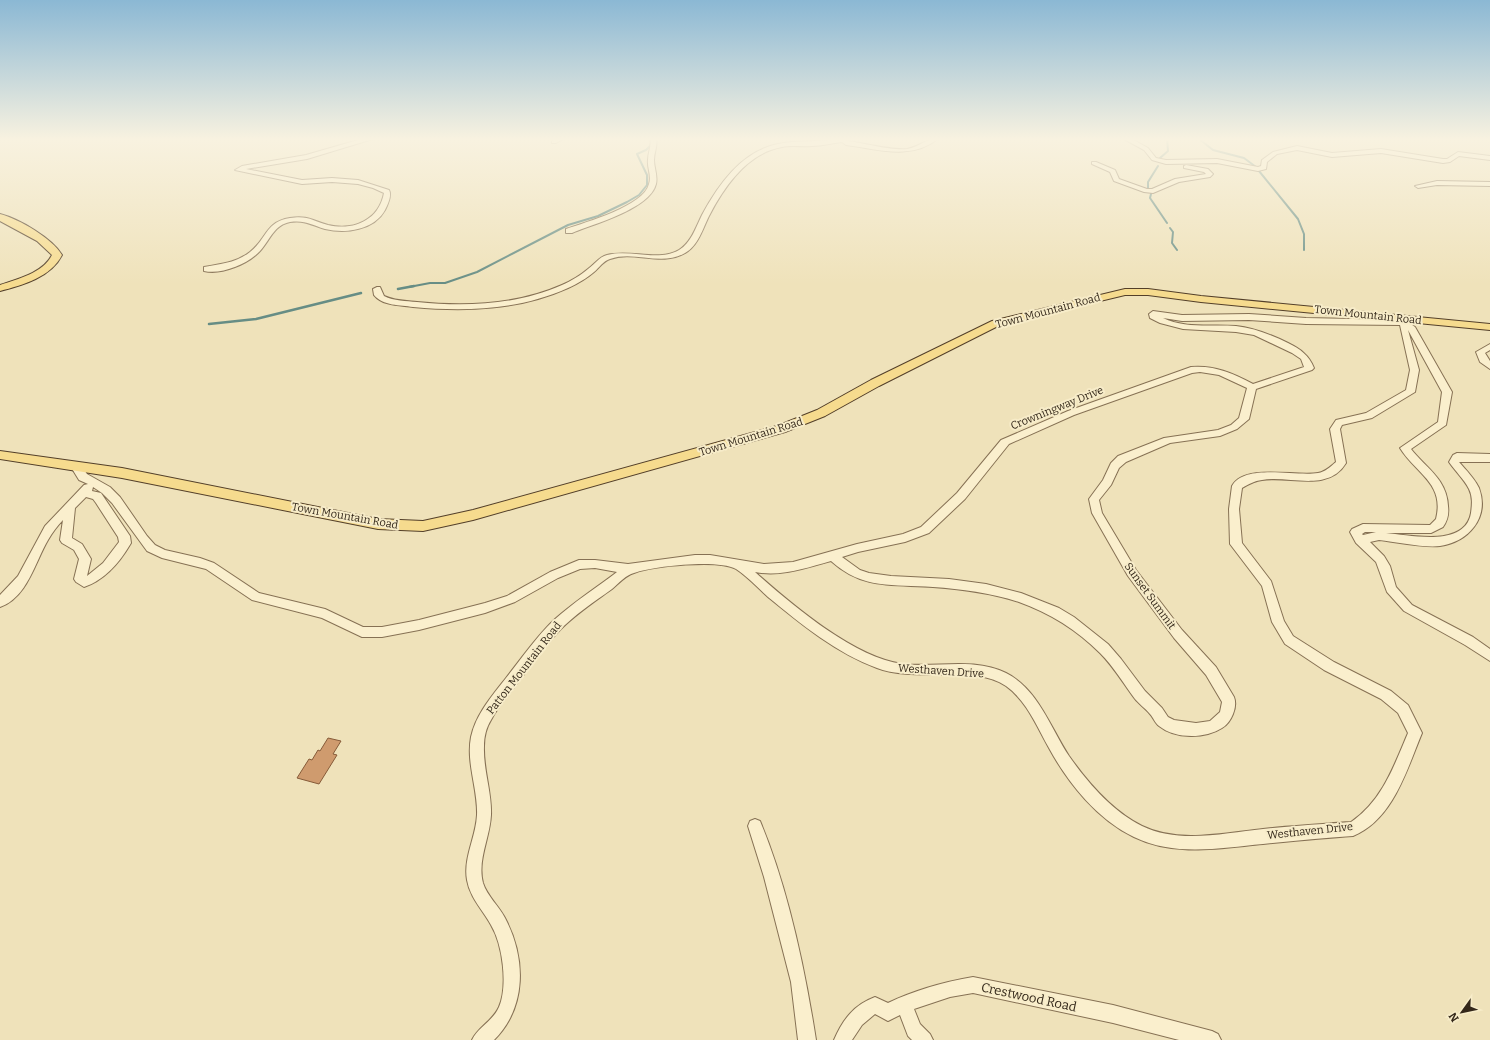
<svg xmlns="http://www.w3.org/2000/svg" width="1490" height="1040" viewBox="0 0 1490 1040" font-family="Bitter,serif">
<rect width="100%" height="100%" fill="#efe2ba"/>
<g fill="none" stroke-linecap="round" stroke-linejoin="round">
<!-- stream-far1 -->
<path stroke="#668d85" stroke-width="2" d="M1198 138 1213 150 1244 158 1256 167
M1160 158 1168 151 1167 138
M1259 171 1298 219 1304 234V250
M1148 188V182L1158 166
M1151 194 1150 198 1167 223
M1170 228 1173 232 1172 243 1177 250
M409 287 430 283H445L477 272 568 225 598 216 627 202 639 195 647 185V175L637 154 646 150 652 144"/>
<!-- stream -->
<path stroke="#668d85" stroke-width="2.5" d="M398 289 414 286
M209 324 256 319 361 293"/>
</g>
<!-- building -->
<path fill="#cf9b6e" stroke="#865b39" d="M328 738 341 741 333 754 337 755 319 784 297 778 309 759 312 760 318 750 320 751Z"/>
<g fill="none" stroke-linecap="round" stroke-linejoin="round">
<!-- minor casing -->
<g stroke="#867154" stroke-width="2">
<path id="minor" d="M365 138H376L307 159 246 169 302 180 332 178 358 180 389 190C392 195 388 204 385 210 374 230 346 234 325 229 311 225 306 220 290 222 274 225 270 240 260 251 248 264 222 275 204 271V267C220 264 236 263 250 252 267 239 265 222 290 218 308 215 313 221 328 225 354 231 379 220 384 193L373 188 358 184 332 182 302 184 235 170 242 166 306 155Z
M556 138H565L556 143H552V141Z
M650 138H656C658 146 654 152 654 160 654 168 658 176 656 184 650 209 593 224 572 233H566V229C586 222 644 206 649 184 652 176 647 168 648 160 648 152 652 146 650 138Z
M839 138H846L848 141C863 143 893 151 907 149 919 147 927 138 939 138 911 161 878 149 846 145L842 142C832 143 822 146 812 146 802 147 791 145 782 147 747 153 724 187 709 216 703 228 698 246 685 253 661 267 634 250 610 259 603 261 599 268 594 272 587 278 577 284 568 288 519 310 466 312 413 307 400 305 383 306 374 295L373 289 377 287H380L384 296C394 301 406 301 417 302 466 307 517 305 562 285 571 281 581 275 588 269 595 264 599 257 607 255 631 249 658 262 679 250 691 243 696 227 702 215 716 189 736 159 765 148 788 138 815 144 839 138Z
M1122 138H1130L1148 148 1156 158 1166 160 1217 159 1258 167 1261 166 1262 160 1273 152 1297 146 1332 153 1381 149 1443 159H1447L1458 152 1490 156V160L1459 156 1450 162 1443 163 1381 153 1332 157 1297 150 1277 154 1267 162 1266 169 1258 171 1217 163 1166 164 1152 160 1144 150Z
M1092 162H1096L1115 170 1119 179 1147 189H1152L1175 179 1206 174 1204 172 1184 168V166L1186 165 1208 169 1213 174 1210 177 1179 182 1153 193 1144 192 1114 181 1110 172 1092 164Z
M1437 181 1490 182V186L1437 185 1418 188 1415 186Z
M1153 311 1182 315 1249 314 1306 318 1399 320 1400 317H1406L1408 322 1415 327 1452 392 1446 425 1411 449C1426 468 1447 479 1448 506 1449 514 1448 520 1443 527L1431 533H1386C1410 535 1465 548 1471 513 1472 505 1473 497 1469 489 1464 479 1455 471 1449 462L1453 455 1457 453 1490 454V462H1459C1466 470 1475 479 1479 488 1490 518 1468 542 1440 546 1424 548 1396 542 1379 540L1370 542 1384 556 1390 566 1396 587 1412 605 1473 637 1490 649V661L1465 645 1404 611 1387 592 1376 562 1356 543 1350 532 1352 529 1363 524 1430 525 1436 519C1445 483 1416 474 1400 448L1438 422 1442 392 1408 330 1419 370 1415 392 1372 418 1342 425 1340 429 1346 463C1328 493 1289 475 1262 480 1254 481 1249 484 1242 488L1239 509 1242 543 1271 581 1284 621 1293 636 1334 662 1391 691 1408 705 1422 733C1407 769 1393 820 1353 836 1323 838 1293 841 1263 844 1220 848 1175 857 1134 837 1098 820 1068 783 1049 748 1037 727 1027 701 1006 686 974 664 916 683 877 668 836 653 801 624 768 597 758 588 747 576 736 569 718 559 654 566 634 573 626 575 619 583 612 589 594 602 574 615 558 632 544 647 532 664 519 681 510 693 498 706 491 720 486 728 484 737 484 746 483 770 492 792 491 815 490 838 477 860 483 883 487 896 499 906 505 918 526 958 527 1007 494 1040H472C478 1027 493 1021 499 1007 508 986 503 945 491 925 483 910 470 898 467 880 463 858 476 837 477 815 478 789 466 763 471 737 476 714 492 696 506 678 522 658 536 637 554 620 574 602 596 588 617 572L595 568 580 569 558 578 515 602 485 613 419 630 382 637H362L322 618 252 600 206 569 162 558 147 551 112 503 102 493 93 487 92 491 101 493 130 536 131 543C120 562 105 580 84 587L76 582 74 579 79 559 74 550 62 543 60 540 63 520C57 526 52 533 48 540 35 562 27 598 0 607V595L18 576 45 526 84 485 88 484 79 480 71 467 76 463 80 464 87 474 110 487 120 497 147 536 155 545 165 550 200 558 214 563 259 593 325 609 363 627H382L419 620 485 603 507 596 550 572 579 560H595L628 564 695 555H710L764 564 793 562 857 544 903 534 921 527 957 493 1001 440 1068 411 1191 367C1214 365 1233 373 1253 384L1304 367 1301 359 1292 353 1254 335 1236 332 1183 329 1160 323 1150 318 1149 314ZM1163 318 1182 321 1249 320 1306 324 1400 325 1410 370 1406 390 1366 413 1336 420 1330 429 1336 462C1330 467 1325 472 1318 473 1296 477 1245 463 1232 486L1229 509 1230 544 1262 586 1272 622 1285 644 1324 670 1381 699 1398 713 1408 733C1394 766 1382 801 1351 822 1322 824 1292 826 1263 829 1225 833 1178 844 1142 826 1112 811 1088 783 1069 756 1050 727 1038 689 1006 673 974 657 936 668 902 664 853 657 791 604 755 572 781 577 806 568 831 561 863 590 893 584 933 587 962 589 991 593 1019 602 1050 613 1077 630 1100 653 1114 667 1123 683 1135 699 1139 704 1145 708 1150 714 1153 717 1155 723 1159 726 1175 739 1205 739 1222 728 1231 723 1238 707 1234 697L1216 667 1182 630 1136 570 1102 513 1099 500 1111 485 1119 468 1126 462 1170 443 1220 436 1237 429 1249 419 1256 389 1312 370 1314 368C1309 355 1300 349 1288 343 1272 335 1254 328 1236 326 1212 324 1185 329 1163 318ZM1200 372 1219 375 1247 388 1239 418 1231 425 1218 430 1164 438 1118 456 1111 463 1103 480 1089 499 1092 513 1128 576 1174 638 1206 675 1222 702 1220 712 1210 721 1196 723 1174 720 1168 717 1162 708 1145 691 1121 659 1108 644 1074 617 1059 608 1021 593 986 584 949 579 891 576 869 573 860 570 842 557 858 552 905 542 929 533 965 499 1009 444 1074 415 1192 373ZM86 497 93 499 96 503 118 537 119 542 103 563 87 576 91 559 82 544 72 538 75 508ZM1365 532H1376L1363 535 1362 534Z
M1490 344V350L1485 353 1490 361V369L1480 362 1476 352Z
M755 819 760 821C788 888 805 969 816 1040H798L791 982 764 877 748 826 750 821Z
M973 977 1113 1005 1212 1031 1218 1034 1221 1040H1179L1113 1023 973 993 950 997 914 1009 920 1024 930 1034 933 1040H912L908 1036 900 1015 888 1021 875 1014 862 1025 852 1040H834C843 1019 854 1005 875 997L888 1003C915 990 944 982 973 977Z"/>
</g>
<!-- major casing -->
<g stroke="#533f29" stroke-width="2">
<path id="major" d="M0 214C19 219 52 238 62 255 51 277 23 285 0 291V285C18 279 43 273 52 255L37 241 0 221Z
M1125 289H1148L1201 296 1490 324V330L1201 302 1148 295H1125L1000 325 879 386 825 416 785 432 473 520 423 531 378 529 122 478 0 459V451L122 468 378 519 423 521 473 510 777 426 817 410 871 380 992 321Z"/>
</g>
<!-- minor -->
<use href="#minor" fill="#faefcd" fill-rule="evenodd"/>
<!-- major -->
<use href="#major" fill="#f6db8e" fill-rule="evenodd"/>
</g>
<!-- sky -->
<linearGradient id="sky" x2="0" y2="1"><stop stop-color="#8bb8d4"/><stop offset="0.49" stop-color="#f8f2e0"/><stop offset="1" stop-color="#f8f2e0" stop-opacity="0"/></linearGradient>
<rect width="1490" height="284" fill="url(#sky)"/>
<g text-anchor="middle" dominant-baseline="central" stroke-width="4" stroke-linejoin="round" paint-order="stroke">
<!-- street labels -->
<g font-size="11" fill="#34281a" stroke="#f7ecc9">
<text transform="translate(1048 311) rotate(-15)">Town Mountain Road</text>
<text transform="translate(1368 315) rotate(6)">Town Mountain Road</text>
<text transform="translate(1057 408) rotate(-22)">Crowningway Drive</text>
<text transform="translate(751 437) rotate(-17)">Town Mountain Road</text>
<text transform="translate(345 516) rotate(10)">Town Mountain Road</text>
<text transform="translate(1150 596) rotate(54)">Sunset Summit</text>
<text transform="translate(524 668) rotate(-52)">Patton Mountain Road</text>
<text transform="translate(941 671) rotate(4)">Westhaven Drive</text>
<text transform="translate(1310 831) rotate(-6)">Westhaven Drive</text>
</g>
<!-- near-street labels -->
<g font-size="13" fill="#34281a" stroke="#f7ecc9">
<text transform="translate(1029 997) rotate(12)">Crestwood Road</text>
</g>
</g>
<!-- north arrow -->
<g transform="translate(1462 1012) rotate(237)" stroke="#f7ecc9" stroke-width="3" paint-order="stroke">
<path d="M0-3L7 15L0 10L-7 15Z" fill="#34281a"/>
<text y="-6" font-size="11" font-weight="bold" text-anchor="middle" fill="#34281a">N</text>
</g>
</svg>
